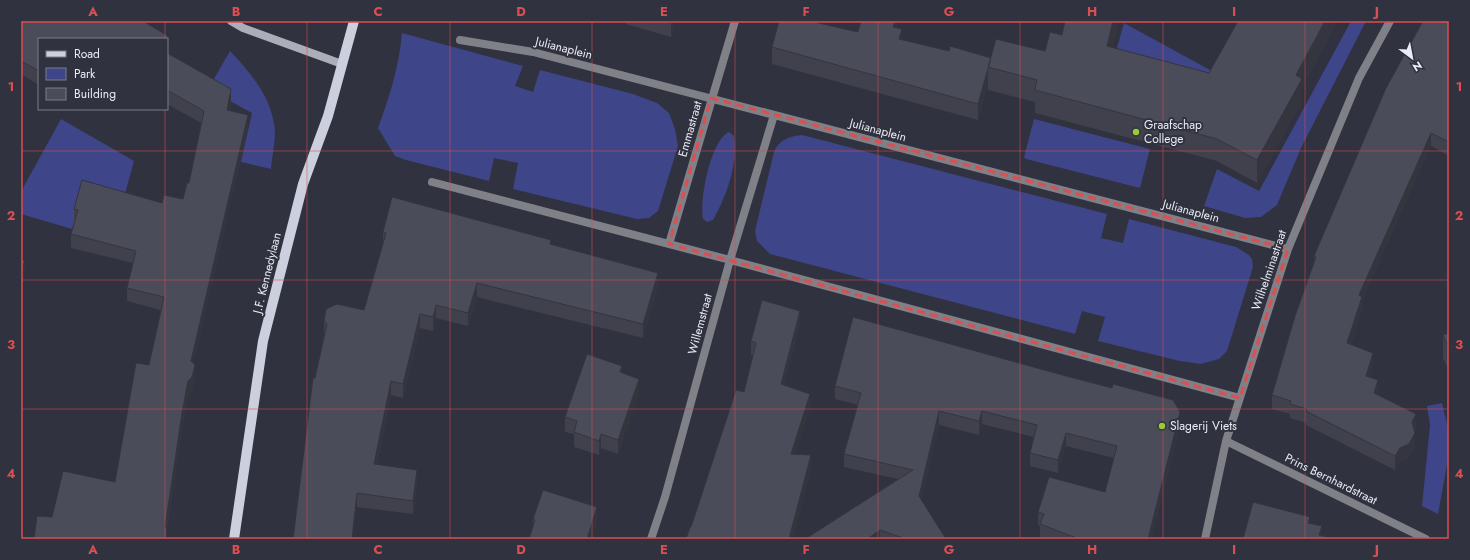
<svg xmlns="http://www.w3.org/2000/svg" width="1470" height="560" viewBox="0 0 1470 560" font-family="Jost,sans-serif">
<rect width="100%" height="100%" fill="#30323f"/>
<!-- green -->
<path fill="#3e4588" d="M1351 21H1366L1301 148 1277 205 1261 217 1245 218 1204 206 1217 169 1259 191Z
M1124 23 1221 76 1112 65Z
M402 33 523 66 515 86 533 92 540 70 633 94 657 103 669 113 675 129 678 146 658 211 649 218 637 219 513 189 518 163 494 158 489 181 406 160 395 156 378 128C390 96 399 66 402 33Z
M230 51C252 74 273 99 275 132 275 144 272 157 271 169L241 162 252 113 208 89Z
M61 119 134 161 122 205 74 223 72 229 21 214V195L24 186Z
M1034 119 1150 149 1140 188 1026 159 1024 157Z
M729 132 734 136C738 165 727 195 713 220L707 222 703 219C699 200 711 139 729 132Z
M802 135 1107 214 1101 238 1123 243 1129 219 1236 247 1249 255 1252 259 1253 267 1227 351 1219 359 1201 364 1180 361 1098 341 1105 317 1082 311 1075 334 770 254 757 241 755 231 774 152C779 140 789 136 802 135Z
M1442 403 1449 432V454L1438 514 1422 506 1430 425 1427 406Z"/>
<g fill="none" stroke-linecap="round" stroke-linejoin="round">
<!-- street -->
<path stroke="#808188" stroke-width="8" d="M460 40 533 52 1288 249
M432 182 730 260 1240 398
M669 244 735 21
M1226 441 1426 539
M651 539 665 497 730 260 774 115
M1205 539 1226 441 1288 249 1359 78 1390 21"/>
<!-- secondary -->
<path stroke="#abadb8" stroke-width="8" d="M231 21 243 28 342 64"/>
<!-- primary -->
<path stroke="#cccfdd" stroke-width="10" d="M234 539 263 341 303 184 328 116 354 21"/>
</g>
<!-- wall -->
<path fill="#40414d" d="M21 21 168 49 39 39V85L21 74Z
M626 21H675L671 37 626 24Z
M861 21H899L897 28 902 40 949 51 991 58 1045 51 1062 35 1117 21V28L1112 48 1209 73 1238 21H1338L1302 87V102L1257 183 1217 161 1035 113V102L988 90V84L978 120 772 64V47L858 32Z
M1449 21V156L1431 146 1362 300V310L1351 345 1373 367 1370 377 1378 393V395L1416 428 1415 431V446L1409 458 1400 461 1395 470 1306 425V423L1290 418V414L1272 409V395L1314 263V256Z
M167 53 231 102 230 111 248 128 193 364 195 379 192 391 188 395 182 427 167 528V539L52 517 115 482 149 365 161 310 127 301V288L133 263 71 248V234L74 223V209L162 203 183 199 189 183 201 123 167 104Z
M383 232 551 244 658 286 643 338 477 297 468 326 436 318 433 331 420 328 403 398 391 395 377 464 417 483 413 514 357 507 315 378 324 335V321L364 310 383 244Z
M800 324 784 385 810 407 795 454 811 468 793 539H686L691 527 744 392 753 355H751V341Z
M1449 333V371L1443 358V335Z
M622 373 639 393 618 454 601 448 599 455 574 447V434L565 432V417Z
M835 386 1180 425 1151 539H1046L1040 537V526L1038 525V512L1105 492 1114 458 1066 446 1058 473 1030 466V453L1034 437 982 424 979 435 939 425 921 500 946 539H805L898 479 844 467V454L858 405 835 399Z
M533 519 597 522 592 539H529L533 528Z"/>
<!-- shaded-wall -->
<path fill="#34353f" d="M671 21H675L671 37Z
M895 21H899L893 43V27Z
M1113 21H1117V28L1107 69V46Z
M1325 21H1338L1302 87V102L1257 183V160L1296 75Z
M902 29V45L899 39Z
M168 36V49L167 51V39H166Z
M988 68V84L978 120V104Z
M231 89V102L227 124V110Z
M248 115V128L191 374V361Z
M1431 133V146L1362 300V310L1347 357V343L1359 295Z
M25 261V276L21 284V270Z
M658 273V286L643 338V324Z
M477 283V297L468 326V313Z
M436 305V318L433 331V317Z
M800 311V324L781 397V384Z
M420 314V328L403 398V384Z
M1373 353V367L1366 390V376Z
M195 365V379L192 391 188 395 182 427 165 539V528L182 413 188 381Z
M622 366V380L620 372Z
M639 379V393L618 454V440Z
M1378 380V393L1374 407V393Z
M391 381V395L374 477V464Z
M810 394V407L791 467V454Z
M939 411V425L919 509V496Z
M982 411V424L979 435V421Z
M1180 412V425L1151 539H1148Z
M1416 414V428L1412 436V422Z
M1066 433V446L1058 473V460Z
M1415 433V446L1409 458 1400 461 1395 470V456L1400 448Z
M601 434V448L599 455V441Z
M811 455V468L793 539H789Z
M417 470V483L413 514V501Z
M357 493V507L353 539H352Z
M597 507V522L592 539H587Z
M1322 526V539L1319 535Z
M880 530V539H867Z"/>
<!-- building -->
<path fill="#4a4c5a" stroke="#34353f" d="M21 21H143L168 36 166 39H39V71L21 61Z
M664 21H671V23Z
M779 21H810L858 32 861 21H895L893 27 902 29 899 39 949 51 950 46 991 58 978 104 772 47Z
M1065 21H1113L1107 46 1209 73 1238 21H1325L1296 75 1302 79 1257 160 1217 139 1035 90 1037 80 988 67 996 39 1045 51 1050 32 1062 35Z
M1423 21H1449V142L1431 133 1359 295 1362 297 1347 343 1373 353 1366 376 1378 380 1374 393 1416 414 1412 422 1415 433 1409 444 1400 448 1395 456 1306 411 1307 409 1290 404 1291 401 1272 395 1295 316 1316 257 1314 256 1386 88Z
M167 53 231 89 227 110 248 115 191 361 195 365 192 377 188 381 182 413 165 528H167L166 539H34L37 516 52 517 63 471 115 482 136 363 149 365 164 297 127 288 136 251 71 234 78 210 74 209 82 180 162 203 164 195 183 199 187 183H189L204 111 167 90Z
M392 197 551 240 550 244 658 273 643 324 477 283 468 313 436 305 433 317 420 314 403 384 391 381 374 464 417 470 413 501 357 493 352 539H293L313 378H315L327 324 324 321 326 309 337 304 364 310 386 233 383 232Z
M21 259 25 261 21 270Z
M762 300 800 311 781 384 810 394 791 454 811 455 789 539H686L690 527H691L736 390 744 392 756 343 751 341Z
M853 317 1066 376 1112 388 1113 384 1173 400 1180 412 1148 539H1079L1040 524 1044 514 1038 512 1049 477 1105 492 1117 446 1066 433 1058 460 1030 453 1037 425 982 411 979 421 939 411 919 496 946 539H906L880 530 867 539H805L913 470 844 454 861 393 835 386Z
M1449 333V348L1443 335Z
M587 354 622 366 620 372 639 379 618 440 601 434 599 441 574 432 577 421 565 417Z
M543 490 597 507 587 539H529L535 520 533 519Z
M1253 502 1310 517 1308 523 1322 526 1319 535 1334 539H1243Z"/>
<!-- marked area -->
<path fill="none" stroke="#da4f51" stroke-width="3" stroke-dasharray="8 5" stroke-linejoin="round" d="M711 98 1288 249 1240 398 669 244Z"/>
<!-- grid -->
<path fill="none" stroke="#da4f51" stroke-width="1" stroke-opacity="0.55" d="M165 21V39M307 21V539M450 21V539M592 21V539M735 21V539M878 21V539M1020 21V539M1163 21V539M1305 21V539M165 109V539M21 151H1449M21 280H1449M21 409H1449"/>
<!-- markers -->
<g fill="#9acb34" stroke="#30323f" stroke-width="1.5">
<circle cx="1136" cy="132" r="4"/>
<circle cx="1162" cy="426" r="4"/>
</g>
<g text-anchor="middle" dominant-baseline="central" stroke-width="4" stroke-linejoin="round" paint-order="stroke">
<!-- street labels -->
<g font-size="12" fill="#ebecf5" stroke="#30323f">
<text transform="translate(564 48) rotate(14)">Julianaplein</text>
<text transform="translate(690 129) rotate(-74)">Emmastraat</text>
<text transform="translate(878 130) rotate(15)">Julianaplein</text>
<text transform="translate(1191 211) rotate(15)">Julianaplein</text>
<text transform="translate(1269 270) rotate(-71)">Wilhelminastraat</text>
<text transform="translate(267 273) rotate(-76)">J.F. Kennedylaan</text>
<text transform="translate(700 324) rotate(-75)">Willemstraat</text>
<text transform="translate(1331 479) rotate(26)">Prins Bernhardstraat</text>
</g>
<!-- poi labels -->
<g font-size="12" fill="#ebecf5" stroke="#30323f" text-anchor="start">
<text x="1144" y="125">Graafschap<tspan x="1144" dy="14">College</tspan></text>
<text x="1170" y="426">Slagerij Viets</text>
</g>
</g>
<!-- border -->
<rect width="1470" height="560" fill="none" stroke="#30323f" stroke-width="44"/>
<!-- legend -->
<rect x="38" y="38" width="130" height="72" fill="#30323f" stroke="#7b7c88"/>
<rect x="46" y="51" width="20" height="6" fill="#cccfdd" stroke="#7b7c88"/>
<text x="74" y="58" font-size="12" fill="#ebecf5">Road</text>
<rect x="46" y="68" width="20" height="12" fill="#3e4588" stroke="#7b7c88"/>
<text x="74" y="78" font-size="12" fill="#ebecf5">Park</text>
<rect x="46" y="88" width="20" height="12" fill="#4a4c5a" stroke="#7b7c88"/>
<text x="74" y="98" font-size="12" fill="#ebecf5">Building</text>
<!-- north arrow -->
<g transform="translate(1412 58) rotate(148)" stroke="#30323f" stroke-width="3" paint-order="stroke">
<path d="M0-3L7 15L0 10L-7 15Z" fill="#ebecf5"/>
<text y="-6" font-size="11" font-weight="bold" text-anchor="middle" fill="#ebecf5">N</text>
</g>
<rect x="22" y="22" width="1426" height="516" fill="none" stroke="#da4f51" stroke-width="1.5"/>
<g font-size="13" text-anchor="middle" font-weight="bold" fill="#da4f51">
<text x="93" y="16">A</text>
<text x="236" y="16">B</text>
<text x="378" y="16">C</text>
<text x="521" y="16">D</text>
<text x="664" y="16">E</text>
<text x="806" y="16">F</text>
<text x="949" y="16">G</text>
<text x="1092" y="16">H</text>
<text x="1234" y="16">I</text>
<text x="1377" y="16">J</text>
<text x="11" y="91">1</text>
<text x="1459" y="91">1</text>
<text x="11" y="220">2</text>
<text x="1459" y="220">2</text>
<text x="11" y="349">3</text>
<text x="1459" y="349">3</text>
<text x="11" y="478">4</text>
<text x="1459" y="478">4</text>
<text x="93" y="554">A</text>
<text x="236" y="554">B</text>
<text x="378" y="554">C</text>
<text x="521" y="554">D</text>
<text x="664" y="554">E</text>
<text x="806" y="554">F</text>
<text x="949" y="554">G</text>
<text x="1092" y="554">H</text>
<text x="1234" y="554">I</text>
<text x="1377" y="554">J</text>
</g>
</svg>
